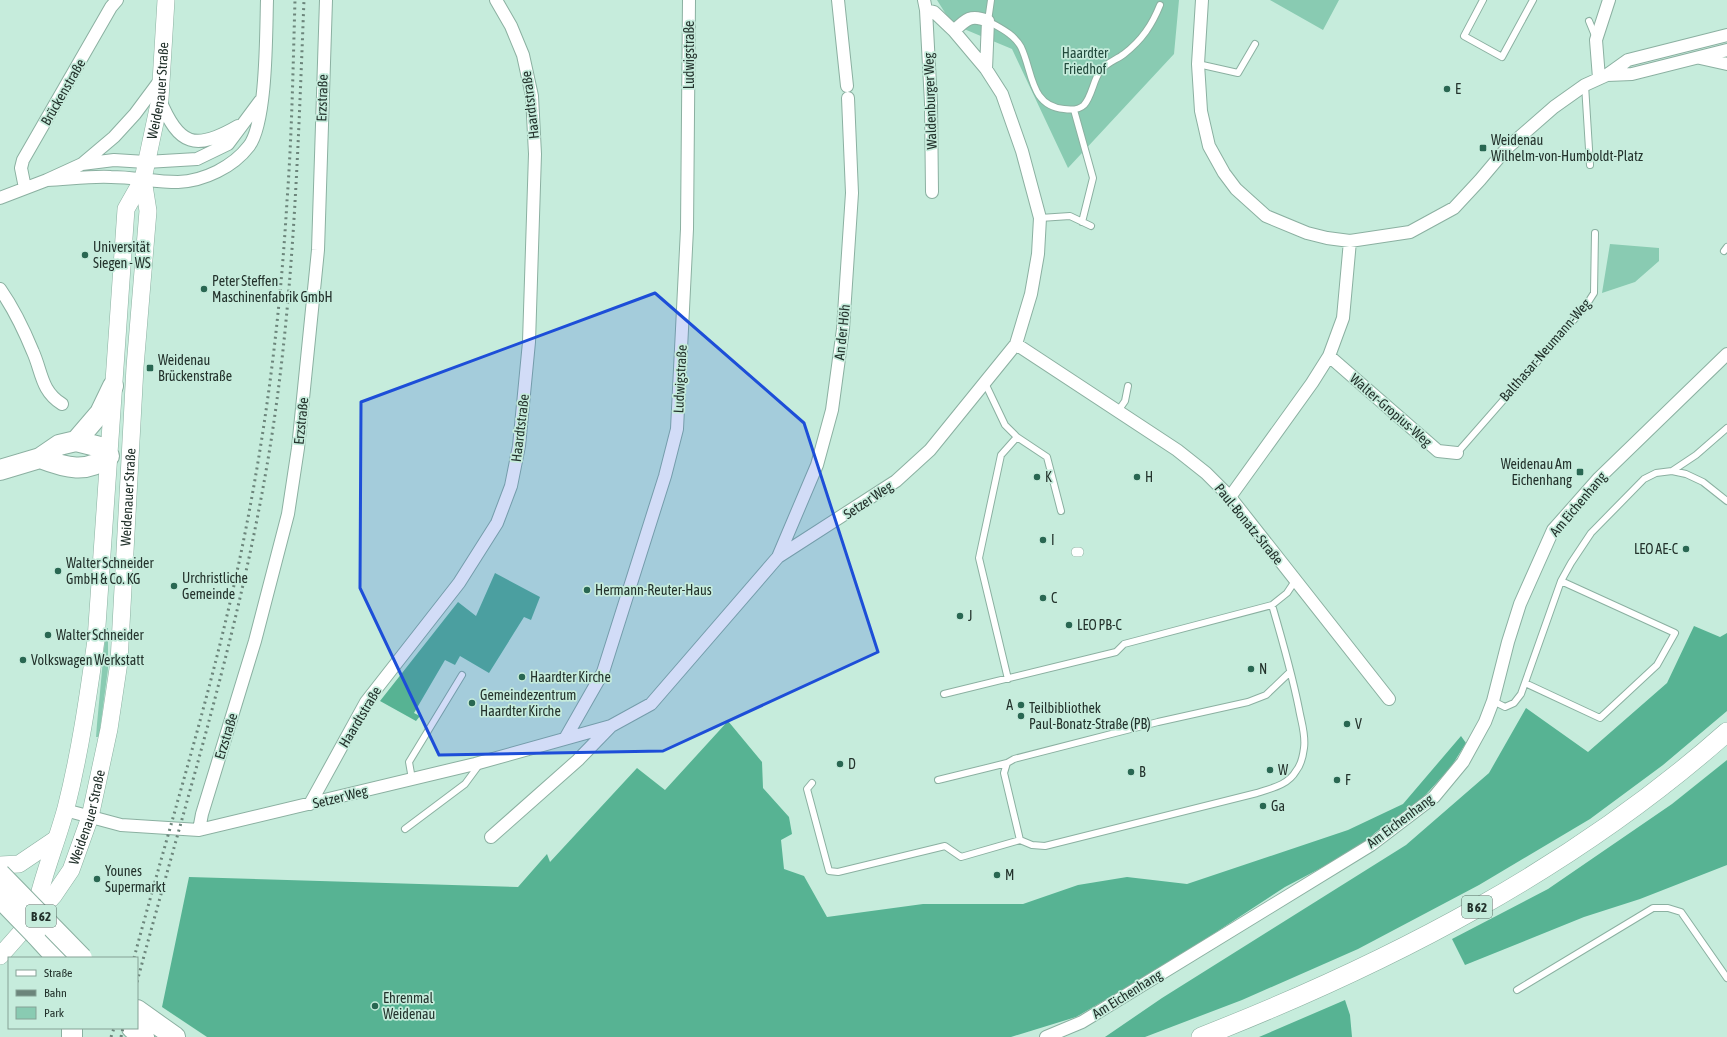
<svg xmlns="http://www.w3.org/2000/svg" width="1727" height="1037" viewBox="0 0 1727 1037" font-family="'Asap Condensed',sans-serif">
<rect width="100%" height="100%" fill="#c6ecdc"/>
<!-- green -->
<path fill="#89cbb2" d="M937 0H1179L1174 54 1068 168 1012 49 952 24Z
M1270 0H1339L1323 30Z
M1610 244 1659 248V261L1635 282 1602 293Z
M106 628H108V669L99 737H96L97 724Z"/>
<!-- forest -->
<path fill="#57b393" d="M495 573 540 597 531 620 524 617 489 673 460 656 455 665 445 660 414 713 420 716 416 721 380 701 458 602 476 616Z
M1694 626 1720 637 1727 633V711L1663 765 1590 819 1479 885 1358 949 1242 1000 1145 1037H1105L1162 998 1406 845 1489 773 1526 708 1588 752 1667 683Z
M728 721 762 762 763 788 789 817 792 834 781 840 784 869 804 876 827 917 923 904H1023L1078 885 1127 877 1187 884 1348 830 1403 804 1461 736 1466 743 1451 767 1419 802 1376 832 1357 849 1285 887 1169 963 1076 1017 1011 1037H207L162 1007 189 877 518 887 547 854 550 862 637 768 665 790Z
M1727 760V865L1640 899 1584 917 1465 965 1452 939 1548 889 1672 804Z
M1345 1000 1350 1015 1352 1037H1259Z"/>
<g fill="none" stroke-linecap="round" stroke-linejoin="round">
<!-- service casing -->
<g stroke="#8bb0a1" stroke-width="8">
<path id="service" d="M991 0 988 21C1000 28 1014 34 1021 47 1033 72 1030 106 1064 109 1071 110 1079 110 1084 105 1092 96 1093 81 1100 71 1106 63 1116 60 1124 54 1142 40 1152 25 1160 5
M1483 0 1464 36 1502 57 1533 0
M1589 21 1596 38
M1198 64 1238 73 1255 44
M1585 85 1590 165
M1074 110 1093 178 1082 222
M1040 218 1070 216 1091 226
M1724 251 1727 247
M985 383 1005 425 1017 437 1001 455 979 558 1008 679
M1118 411 1125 401 1128 386
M1017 437 1047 457 1061 511
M1457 453 1585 307 1594 293 1595 233
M1672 471 1686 474 1703 482 1727 501
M1272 605C1282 639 1292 674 1299 709 1301 721 1306 735 1304 748 1303 756 1301 765 1296 771 1288 785 1272 788 1257 793L1045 846 1032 845 1020 840 1004 773 1007 763 1014 759 1158 722 1248 702 1266 695 1290 672
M1525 683 1600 718 1657 665 1675 633 1561 581
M944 694 1116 652 1124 644 1272 605 1287 593 1295 581
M1493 701 1505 707 1514 703 1521 694 1561 581 1571 563 1591 533 1644 479 1656 473 1672 471 1696 455 1727 428
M412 779 409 762 462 675
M938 780 1007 763
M812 783 807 789 829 871 838 872 945 846 961 857 1020 840
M405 829 465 784 479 765
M1517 990 1653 908H1668L1681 912 1727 978"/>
</g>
<!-- pedestrian casing -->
<g stroke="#8bb0a1" stroke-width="10">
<path id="pedestrian" d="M1076 552H1079"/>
</g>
<!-- minor casing -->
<g stroke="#8bb0a1" stroke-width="14">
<path id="minor" d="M838 0 847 86
M1202 0 1198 64 1201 111 1209 146 1224 173 1236 189 1266 216 1307 233 1327 238 1350 241 1410 232 1454 208 1480 180 1507 148 1554 107 1585 85 1607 75 1628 60 1727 35
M926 10 931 103 932 192
M954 31C966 19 971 14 988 21L986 69
M1700 58 1727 64
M1607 75 1632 74 1727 50
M1599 78 1596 40 1609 0
M160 100C179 146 195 151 238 126
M82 164 114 137 135 114 161 79
M47 180C69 179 90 176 111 177 133 177 155 182 178 182 204 181 233 167 249 146 267 122 266 32 267 0
M25 188 21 168 23 160 111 7 117 0
M0 198 47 180 82 164 114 160 146 162 197 159 228 144 260 101
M0 289C14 309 24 330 33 352 42 372 41 391 62 404
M1016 344 1177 450 1206 473 1230 497 1389 699
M1329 356 1438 451 1457 453
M1230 497 1312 383 1329 356 1343 318 1350 241
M778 557 817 465 832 410 843 329 852 193 848 98
M566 737 603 672 665 476 677 429 687 229 689 0
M310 804 366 702 459 583 497 523 511 486 519 446 529 342 535 154 532 96 523 55 511 26 496 0
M65 810 121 825 199 830 475 764 611 726 651 704 778 557 896 481 930 450 1016 344 1031 294 1038 254 1040 218 1022 151 1002 94 986 69 954 31 934 12 926 10 924 0
M199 830 202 814 255 641 288 514 298 448 318 250 326 0
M491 837 578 760 611 726
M1046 1037 1082 1022 1371 845 1434 797 1463 762 1485 722 1493 701 1508 642 1520 604 1553 530 1599 478 1727 354"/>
</g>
<!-- secondary casing -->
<g stroke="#8bb0a1" stroke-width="18">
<g id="secondary">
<path d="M0 865 19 864 56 839"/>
<path d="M34 916C41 879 56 845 66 808 80 753 88 697 96 640L126 209 143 179"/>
<path id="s1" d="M0 956 54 895 71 870 90 817 109 729 119 662 135 367 148 211 143 179 160 99 166 0"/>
</g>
</g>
<!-- primary casing -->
<g stroke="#8bb0a1" stroke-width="20">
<path id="primary" d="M1201 1037C1390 963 1574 868 1727 732"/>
</g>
<!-- trunk casing -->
<g stroke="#8bb0a1" stroke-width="22">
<path id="trunk" d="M76 441 100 413 113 386
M0 470 40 458 59 445 76 441 100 447 109 456C87 474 66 468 40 458
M35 934 57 958
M137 1010 175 1037
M72 1028V1037
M132 1028 144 1037"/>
</g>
<!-- service -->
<use href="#service" stroke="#fff" stroke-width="6"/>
<!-- pedestrian -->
<use href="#pedestrian" stroke="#fff" stroke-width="9"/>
<!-- minor -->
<use href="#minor" stroke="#fff" stroke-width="12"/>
<!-- secondary -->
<use href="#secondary" stroke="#fff" stroke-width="17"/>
<!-- primary -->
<use href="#primary" stroke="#fff" stroke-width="19"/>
<!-- trunk -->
<use href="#trunk" stroke="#fff" stroke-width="20"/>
<!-- rail -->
<path stroke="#6c857b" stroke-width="3" stroke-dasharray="2 4" stroke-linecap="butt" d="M134 958C174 808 222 660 250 507 269 406 281 304 287 201 292 134 293 67 295 0
M137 982C185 802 242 625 271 441 294 294 298 148 304 0
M111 1037 114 1028
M121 1037 123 1028"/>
<!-- trunk-bridge casing -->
<g stroke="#8bb0a1" stroke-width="22" stroke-linecap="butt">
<path id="trunk-bridge" d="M0 874 82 958
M0 898 35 934"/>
</g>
<!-- trunk-bridge -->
<use href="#trunk-bridge" stroke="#fff" stroke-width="20"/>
</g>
<!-- marked area -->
<path fill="#1d4ed8" fill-opacity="0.2" stroke="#1d4ed8" stroke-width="3" stroke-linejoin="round" d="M655 293 804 423 878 652 663 751 439 755 360 588 361 402Z"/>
<!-- markers -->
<g fill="#296752" stroke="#c6ecdc" stroke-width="1.5">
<circle cx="1447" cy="89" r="4"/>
<rect x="1479" y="144" width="8" height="8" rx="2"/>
<circle cx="85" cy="255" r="4"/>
<circle cx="204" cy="289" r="4"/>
<rect x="146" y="364" width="8" height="8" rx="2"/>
<rect x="1576" y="468" width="8" height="8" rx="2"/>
<circle cx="1037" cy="477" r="4"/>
<circle cx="1137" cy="477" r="4"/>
<circle cx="1043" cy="540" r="4"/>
<circle cx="1686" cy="549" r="4"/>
<circle cx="58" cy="571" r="4"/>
<circle cx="174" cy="586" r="4"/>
<circle cx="587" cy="590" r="4"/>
<circle cx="1043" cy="598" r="4"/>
<circle cx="960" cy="616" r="4"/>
<circle cx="1069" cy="625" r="4"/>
<circle cx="48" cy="635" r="4"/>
<circle cx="23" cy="660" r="4"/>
<circle cx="1251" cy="669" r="4"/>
<circle cx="522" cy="677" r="4"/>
<circle cx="472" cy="703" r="4"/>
<circle cx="1021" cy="705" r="4"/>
<circle cx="1021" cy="716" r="4"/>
<circle cx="1347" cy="724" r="4"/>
<circle cx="840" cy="764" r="4"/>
<circle cx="1270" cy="770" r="4"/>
<circle cx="1131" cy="772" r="4"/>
<circle cx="1337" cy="780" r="4"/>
<circle cx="1263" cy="806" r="4"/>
<circle cx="997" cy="875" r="4"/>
<circle cx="97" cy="879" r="4"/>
<circle cx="375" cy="1006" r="4"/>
</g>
<g text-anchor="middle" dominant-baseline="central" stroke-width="3.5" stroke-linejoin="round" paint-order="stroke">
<!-- shield labels -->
<g fill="#c6ecdc" stroke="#546a61" stroke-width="1">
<rect x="1462" y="896" width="30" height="22" rx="3"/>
<rect x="26" y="905" width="30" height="22" rx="3"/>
</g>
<g font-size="13" font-weight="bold" fill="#23322c">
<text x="1477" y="907">B 62</text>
<text x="41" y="916">B 62</text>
</g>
<!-- park labels -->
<g font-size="14" fill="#224a3c" stroke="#c6ecdc">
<text x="1085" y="53">Haardter<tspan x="1085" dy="16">Friedhof</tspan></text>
</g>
<!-- street labels -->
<g font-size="14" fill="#23322c" stroke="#c6ecdc">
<text transform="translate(689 55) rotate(-90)">Ludwigstraße</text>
<text stroke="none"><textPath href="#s1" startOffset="900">Weidenauer Straße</textPath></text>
<text transform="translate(63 92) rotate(-60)">Brückenstraße</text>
<text transform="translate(322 98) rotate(-88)">Erzstraße</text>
<text transform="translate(930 101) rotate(-92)">Waldenburger Weg</text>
<text transform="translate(530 105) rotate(-97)">Haardtstraße</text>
<text transform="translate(842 332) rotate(-84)">An der Höh</text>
<text transform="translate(1545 350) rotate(-49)">Balthasar-Neumann-Weg</text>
<text transform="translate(680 379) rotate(-87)">Ludwigstraße</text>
<text transform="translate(1391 410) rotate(41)">Walter-Gropius-Weg</text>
<text transform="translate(301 421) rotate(-84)">Erzstraße</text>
<text transform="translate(520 428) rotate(-83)">Haardtstraße</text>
<text stroke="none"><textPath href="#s1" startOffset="491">Weidenauer Straße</textPath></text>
<text transform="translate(868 500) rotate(-34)">Setzer Weg</text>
<text transform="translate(1578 504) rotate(-50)">Am Eichenhang</text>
<text transform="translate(1249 524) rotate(51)">Paul-Bonatz-Straße</text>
<text transform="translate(360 717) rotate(-59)">Haardtstraße</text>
<text transform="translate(226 736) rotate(-73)">Erzstraße</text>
<text transform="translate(340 797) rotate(-14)">Setzer Weg</text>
<text stroke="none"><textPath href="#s1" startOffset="167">Weidenauer Straße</textPath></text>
<text transform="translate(1400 821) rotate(-37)">Am Eichenhang</text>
<text transform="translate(1127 994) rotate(-32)">Am Eichenhang</text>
</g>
<!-- poi labels -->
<g font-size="14" fill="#23322c" stroke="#c6ecdc" text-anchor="start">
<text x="1455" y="89">E</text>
<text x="1491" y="140">Weidenau<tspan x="1491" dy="16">Wilhelm-von-Humboldt-Platz</tspan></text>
<text x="93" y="247">Universität<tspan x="93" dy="16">Siegen - WS</tspan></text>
<text x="212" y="281">Peter Steffen<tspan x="212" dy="16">Maschinenfabrik GmbH</tspan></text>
<text x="158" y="360">Weidenau<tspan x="158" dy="16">Brückenstraße</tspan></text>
<text x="1572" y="464" text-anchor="end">Weidenau Am<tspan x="1572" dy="16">Eichenhang</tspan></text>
<text x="1045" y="477">K</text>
<text x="1145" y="477">H</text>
<text x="1051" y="540">I</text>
<text x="1678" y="549" text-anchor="end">LEO AE-C</text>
<text x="66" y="563">Walter Schneider<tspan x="66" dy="16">GmbH &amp; Co. KG</tspan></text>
<text x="182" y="578">Urchristliche<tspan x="182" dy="16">Gemeinde</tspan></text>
<text x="595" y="590">Hermann-Reuter-Haus</text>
<text x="1051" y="598">C</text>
<text x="968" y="616">J</text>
<text x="1077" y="625">LEO PB-C</text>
<text x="56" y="635">Walter Schneider</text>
<text x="31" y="660">Volkswagen Werkstatt</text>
<text x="1259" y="669">N</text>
<text x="530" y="677">Haardter Kirche</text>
<text x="480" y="695">Gemeindezentrum<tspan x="480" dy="16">Haardter Kirche</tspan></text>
<text x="1013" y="705" text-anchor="end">A</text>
<text x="1029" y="708">Teilbibliothek<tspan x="1029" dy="16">Paul-Bonatz-Straße (PB)</tspan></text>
<text x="1355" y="724">V</text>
<text x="848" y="764">D</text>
<text x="1278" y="770">W</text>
<text x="1139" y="772">B</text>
<text x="1345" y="780">F</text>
<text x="1271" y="806">Ga</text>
<text x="105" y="871">Younes<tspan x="105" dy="16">Supermarkt</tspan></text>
<text x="1005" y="875">M</text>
<text x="383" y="998">Ehrenmal<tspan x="383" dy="16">Weidenau</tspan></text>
</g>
</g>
<!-- legend -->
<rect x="8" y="957" width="130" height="72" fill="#c6ecdc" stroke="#85a296"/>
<rect x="16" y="970" width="20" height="6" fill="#ffffff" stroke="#85a296"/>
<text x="44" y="977" font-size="12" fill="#23322c">Straße</text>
<rect x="16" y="990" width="20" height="6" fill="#6c857b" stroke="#85a296"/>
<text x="44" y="997" font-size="12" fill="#23322c">Bahn</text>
<rect x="16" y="1007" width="20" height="12" fill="#89cbb2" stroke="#85a296"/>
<text x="44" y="1017" font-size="12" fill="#23322c">Park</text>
</svg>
